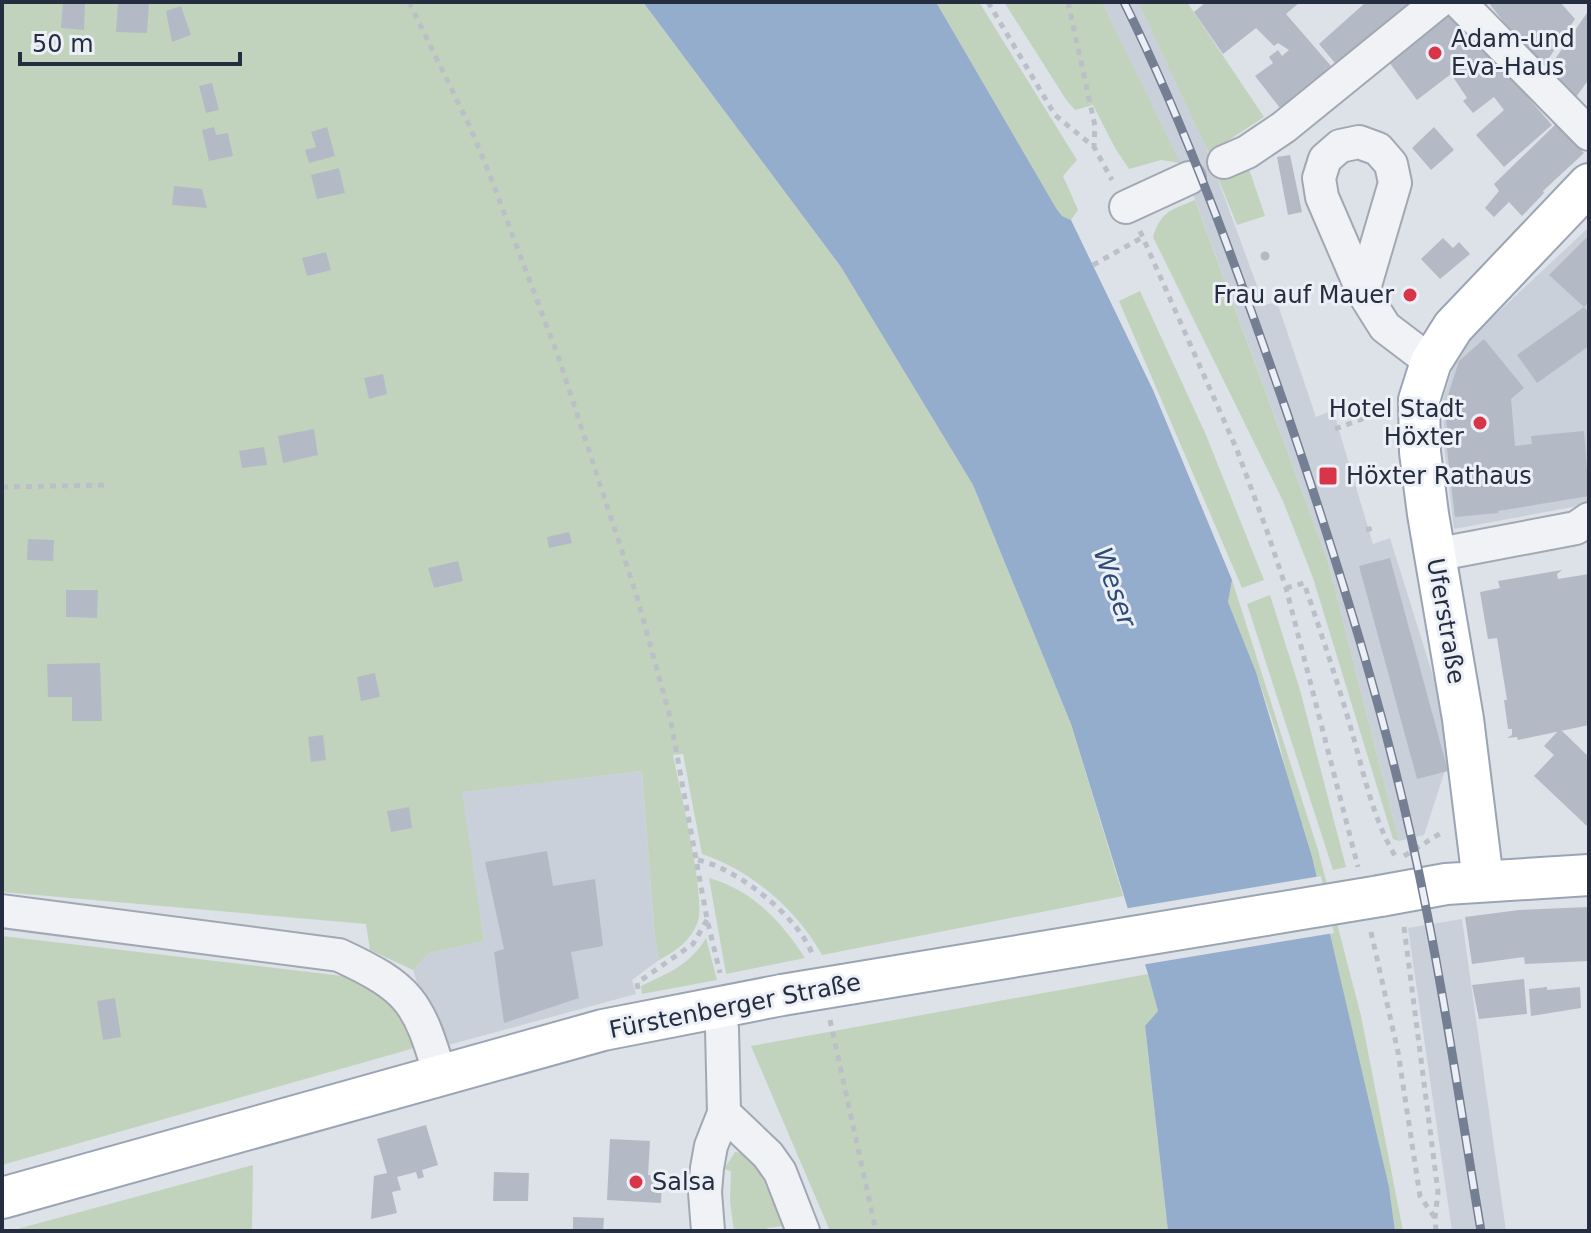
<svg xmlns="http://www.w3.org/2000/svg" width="1591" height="1233" viewBox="0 0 1591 1233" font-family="'DejaVu Sans',sans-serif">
<rect width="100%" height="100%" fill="#dde1e8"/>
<!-- built -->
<path fill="#cad0da" d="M1102 2H1138L1202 136 1264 305 1277 302 1316 417 1333 410 1373 544 1390 538 1454 743 1424 835 1399 841 1328 562 1189 183Z
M1589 227V504L1454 529 1444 447 1443 399 1459 349Z
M642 771 655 938 659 960 632 980 636 994 437 1048 413 970 429 953 484 941 461 792Z
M1462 919 1485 1083 1506 1231H1452L1408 928Z"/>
<!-- green -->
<path fill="#c2d3bd" d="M2 2H643L841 267 973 485 1071 724 1123 896 822 955C797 910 751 870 702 854L683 754 673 755C679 786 706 897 698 921 691 941 676 951 659 960L655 938 642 771 462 792 484 941 429 953 413 970 370 950 366 924 2 892Z
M936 2H979L1077 160 1063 176 1078 210 1071 220 1062 216 1056 208Z
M1004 2H1102L1180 163 1161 160 1129 169 1115 148 1093 105 1075 110 1067 101Z
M1138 2H1187L1264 117 1209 153Z
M1248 166 1265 216 1237 225 1218 178Z
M1195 200 1328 562 1399 841 1393 839 1313 578 1283 501 1153 237C1161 211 1171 210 1195 200Z
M1140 291 1206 435 1264 580 1242 588 1119 301Z
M1232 580 1318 850 1361 1016 1403 1231H1395L1389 1187 1277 735 1256 672 1228 602Z
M1270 595 1300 690 1346 867 1333 870 1247 604Z
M709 878C752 890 781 921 805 958L726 974Z
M2 936 351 977 398 1001 418 1047 2 1165Z
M706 938 717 980 642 994 641 986C667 974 691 964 706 938Z
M1148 974 1158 1011 1145 1027 1168 1231H830L751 1046Z
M735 1152C758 1152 774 1206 783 1226L767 1228V1231H734L730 1202 731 1171 724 1169Z
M253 1165 252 1231H10Z"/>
<!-- water -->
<path fill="#94adcc" d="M643 2H936L1056 208 1062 216 1071 220 1153 390 1232 580 1228 602 1256 672 1312 857 1389 1187 1395 1231H1168L1145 1026 1158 1011 1148 974 1071 724 973 485 841 267Z"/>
<!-- pier -->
<path fill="#dde1e8" d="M1321 876 1334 933 1141 965 1123 909Z"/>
<!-- building -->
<path fill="#b3bac5" d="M63 2H85L84 30 61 28Z
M118 2H149L147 33 116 32Z
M1206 2H1300L1286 14 1331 66 1280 108 1255 76 1273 63 1269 57 1278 50 1282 56 1289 50 1278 43 1274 46 1256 28 1223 54 1194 12Z
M1366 2H1412L1335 63 1319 44Z
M1488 2H1560L1575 19 1541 70Z
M181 6 191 35 172 42 166 11Z
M1589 10V79L1576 97 1544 75Z
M1453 12 1552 125 1504 167 1476 135 1504 110 1494 97 1473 113 1463 101 1467 98 1451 74 1417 100 1386 58Z
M212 83 219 110 206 113 199 86Z
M1556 124 1584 153 1543 191 1544 193 1522 216 1509 202 1494 217 1485 208 1499 191 1494 184Z
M214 127 216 135 228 133 233 156 209 161 202 130Z
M327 127 335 156 309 163 305 150 316 147 311 132Z
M1434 127 1454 150 1431 170 1412 148Z
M1290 155 1302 212 1288 215 1277 157Z
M339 168 345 193 317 199 311 175Z
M174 186 202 189 207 208 172 205Z
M1589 235V302L1584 307 1549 275Z
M1443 238 1453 248 1459 242 1470 254 1440 279 1421 259Z
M1260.5 256a4.5 4.5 0 1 1 9 0a4.5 4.5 0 1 1-9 0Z
M326 252 331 270 307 276 302 258Z
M1584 307 1586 310 1589 307V346L1537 383 1517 355Z
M1484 339 1524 388 1511 399 1515 446 1532 444 1531 436 1584 431 1589 496 1498 511V513L1455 517 1446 440H1448L1445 405 1459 361Z
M383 374 387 394 369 399 364 378Z
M314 429 318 455 283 463 278 436Z
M264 447 267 465 242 468 239 451Z
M569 532 572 543 549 548 547 537Z
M28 539 54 540 53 561 27 560Z
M1390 558 1448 771 1417 779 1359 566Z
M458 561 463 581 434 588 428 568Z
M1562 570 1557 574 1558 579 1589 574V725L1518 740 1517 737 1507 738 1512 735V729H1508L1504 700H1507L1497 638 1488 639 1480 592 1500 588 1498 581Z
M66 590H98L97 618 66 617Z
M100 663 102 721H72V697H48L47 664Z
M375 673 380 697 361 701 357 677Z
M1560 729 1589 757V828L1534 776 1554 755 1544 746Z
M323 735 326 760 311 762 308 737Z
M409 807 412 828 391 832 387 811Z
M547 851 553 886 595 879 603 946 571 952 579 998 504 1023 494 952 504 949 485 862Z
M1589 907V961L1525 964 1524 957 1472 964 1465 917 1519 910Z
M1524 979 1527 1014 1479 1019 1472 985Z
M1547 987V990L1580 987 1581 1008 1531 1016 1529 989Z
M115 998 121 1037 103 1040 97 1001Z
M426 1125 438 1165 422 1170 424 1177 418 1179 416 1172 397 1177 401 1190 392 1192 397 1213 371 1219 374 1176 387 1173 377 1139Z
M610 1139 650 1141 648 1175 662 1176 661 1203 607 1200Z
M494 1172 529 1173 528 1201H493Z
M573 1217 604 1218 603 1231H573Z"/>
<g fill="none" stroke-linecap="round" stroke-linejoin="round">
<!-- minor casing -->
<g stroke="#a2a8b2" stroke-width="36">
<path id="minor" d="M1459 2 1589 134
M1224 162 1247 152 1284 127 1438 2
M1126 207 1189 178
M1363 292 1395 183 1391 164 1378 149 1359 142 1340 146 1325 159 1319 178 1322 197 1363 292 1385 327 1431 362
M1434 555 1576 528 1589 519
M2 911 339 955C410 988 418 1001 440 1075
M724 1113 768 1155 780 1172 803 1231
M708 1231 705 1192 707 1168 711 1146 724 1113 722 1029 718 1008"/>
</g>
<!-- major casing -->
<g stroke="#9ba4b5" stroke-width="44">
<path id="major" d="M1483 881 1463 719 1428 514 1420 452 1419 400 1431 362 1453 327 1589 184
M1380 896 1446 884 1589 875
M2 1198 603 1030 782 995"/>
</g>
<!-- path -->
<path stroke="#bbbfc7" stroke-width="5" stroke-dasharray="6 6" stroke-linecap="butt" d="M409 2 471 129 491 178 558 356 637 597 670 717 707 919 720 973
M988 2 1055 115 1094 147 1112 180
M1068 2 1095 126 1094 146
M1140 231 1237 450 1267 531 1286 588 1358 867
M1093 265 1143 237
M1335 429 1373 415
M2 487 109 485
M1366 530 1373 528
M1286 588 1304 583C1320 630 1336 677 1350 725 1363 769 1372 819 1397 859
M1404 856 1441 833
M698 860C737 868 800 918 813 956
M1404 927 1438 1192 1435 1218 1436 1231
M1371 932 1398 1052 1420 1196 1435 1218
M638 989 637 983 693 944 707 920
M830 1020 876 1231"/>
<!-- minor -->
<use href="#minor" stroke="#f0f2f6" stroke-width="32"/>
<!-- major -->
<use href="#major" stroke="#fff" stroke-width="40"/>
<!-- rail casing -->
<g stroke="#757f93" stroke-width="9">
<path id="rail" d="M1124 2C1189 133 1238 272 1286 410 1342 575 1394 741 1427 913 1448 1018 1463 1125 1481 1231"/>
</g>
<!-- rail -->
<use href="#rail" stroke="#ecf0f6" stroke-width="6" stroke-dasharray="18" stroke-linecap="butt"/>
<!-- major-bridge casing -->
<g stroke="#9ba4b5" stroke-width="44" stroke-linecap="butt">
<path id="major-bridge" d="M782 995 1380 896"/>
</g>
<!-- major-bridge -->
<use href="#major-bridge" stroke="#fff" stroke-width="40"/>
</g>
<!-- markers -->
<g fill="#d93549" stroke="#ecf0f6" stroke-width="3">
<circle cx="1435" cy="53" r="8"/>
<circle cx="1410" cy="295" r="8"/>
<circle cx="1480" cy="423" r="8"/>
<rect x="1318" y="466" width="20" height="20" rx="4"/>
<circle cx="636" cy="1182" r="8"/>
</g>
<g text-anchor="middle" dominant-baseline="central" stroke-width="6" stroke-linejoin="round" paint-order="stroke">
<!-- poi labels -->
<g font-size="24" fill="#252e40" stroke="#ecf0f6" text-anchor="start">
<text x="1451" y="39">Adam-und<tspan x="1451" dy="28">Eva-Haus</tspan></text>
<text x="1394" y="295" text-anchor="end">Frau auf Mauer</text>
<text x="1464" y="409" text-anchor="end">Hotel Stadt<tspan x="1464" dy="28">Höxter</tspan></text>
<text x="1346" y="476">Höxter Rathaus</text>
<text x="652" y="1182">Salsa</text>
</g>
<!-- street labels -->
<g font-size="24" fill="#252e40" stroke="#ecf0f6">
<text transform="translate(1446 621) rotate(80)">Uferstraße</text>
<text transform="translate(735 1006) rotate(-11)">Fürstenberger Straße</text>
</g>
<!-- water labels -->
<g font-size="26" font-style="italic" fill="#2c4b77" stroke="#ecf0f6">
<text transform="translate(1115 587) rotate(71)">Weser</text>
</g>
</g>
<!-- border -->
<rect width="1591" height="1233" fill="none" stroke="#252e40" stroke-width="8"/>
<!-- scale -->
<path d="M20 52v12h220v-12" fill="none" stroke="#252e40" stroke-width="4"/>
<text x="32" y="52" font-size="24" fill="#252e40" stroke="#ecf0f6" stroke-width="6" paint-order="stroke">50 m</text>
</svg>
